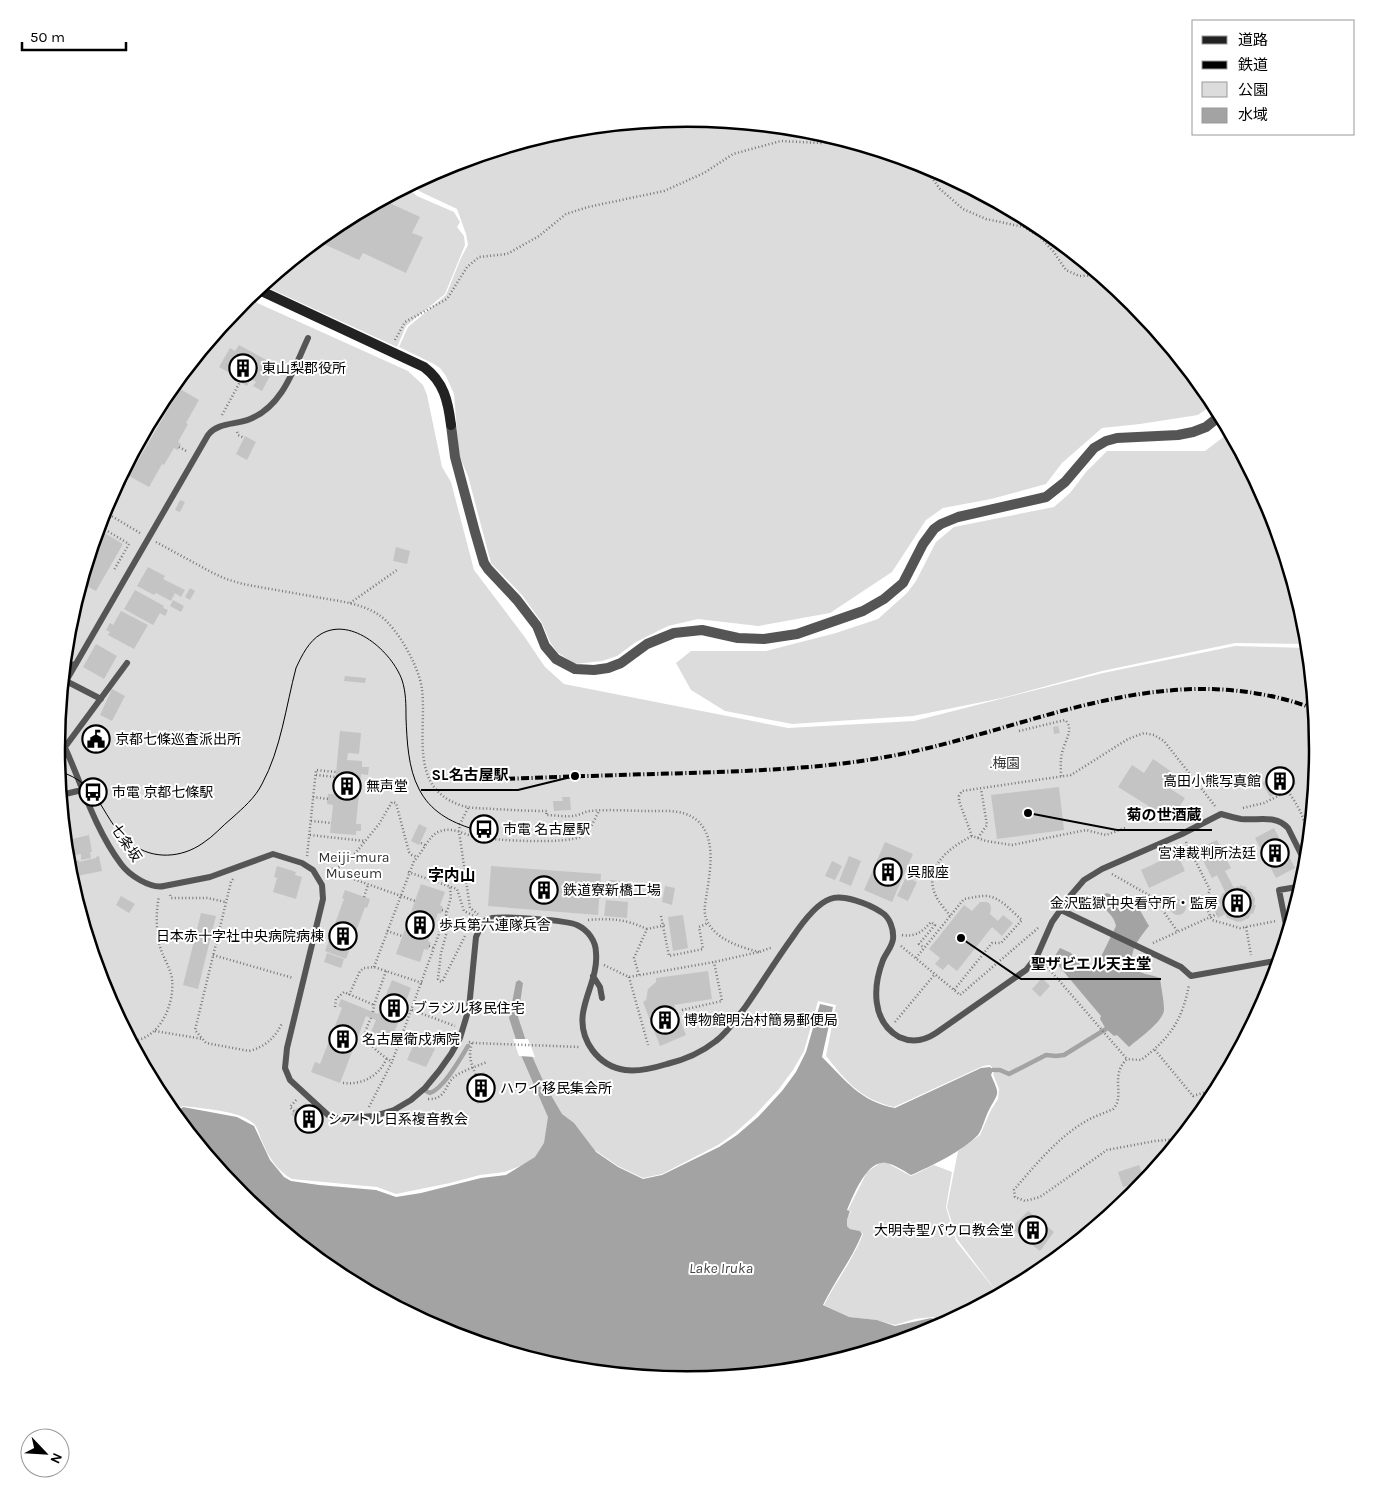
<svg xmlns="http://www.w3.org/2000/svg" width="1375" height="1498" viewBox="0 0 1375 1498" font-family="Karla,'Noto Sans JP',sans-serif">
<rect width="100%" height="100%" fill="#fff"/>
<!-- green -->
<path fill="#dcdcdc" d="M688 118 811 130 929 166 1038 224 1134 303 1215 403 1198 415 1140 424 1102 428 1062 463 1046 484 991 499 943 508 926 520 892 572 830 613 758 626 698 619 668 626 636 642 617 656 602 661 575 664 557 652 550 642 542 623 522 595 491 563 468 476 459 455 454 394 446 376 440 368 432 363 399 347 408 327 446 295 461 258 468 245 466 234 457 209 421 192 411 185 446 166 565 130Z
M406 187 417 196 454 212 460 222 457 227 464 236 465 245 445 294 406 326 397 347 262 285 337 224Z
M246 298 408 371 423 385 427 395 442 467 451 482 474 570 524 636 545 667 564 684 788 728 914 721 1103 673 1235 646 1309 648 1319 749 1307 872 1271 991 1212 1100 1134 1196 1038 1274 999 1295 957 1239 947 1207 958 1151 980 1135 991 1110 998 1099 999 1089 993 1074 995 1072 990 1065 983 1066 894 1107C860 1099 846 1081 826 1056L836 1005 818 1001 804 1051 793 1070 779 1089 755 1115 735 1133 718 1145 662 1174 643 1178 618 1166 596 1151 562 1147 551 1154 505 1172 480 1175 450 1183 396 1194 377 1187 292 1179C277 1171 268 1156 262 1141 259 1135 258 1127 253 1123 238 1110 203 1109 183 1106L177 1109 175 1114 162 1099 104 990 68 872 56 749 68 626 104 507 163 398Z
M1230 432 1271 508 1307 626 1308 644 1235 643 1102 671 1002 698 913 716 792 724 725 711 691 690 676 663 691 651H766L836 633 878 619 907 593 916 581 936 542 954 527 1054 507 1070 493 1086 472 1107 451H1205Z
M880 1163H887L911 1176 934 1165 952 1172 946 1207 956 1241 999 1295 942 1325V1320L932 1317 915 1319 895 1325 877 1320 848 1317 824 1305C836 1281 853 1260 863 1234L860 1231 850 1229 847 1226V1220L851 1211 848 1210 867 1172Z"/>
<!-- water -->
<path fill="#a3a3a3" d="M1107 893 1138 907 1149 926C1140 937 1121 960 1140 972 1146 975 1153 975 1160 978 1161 988 1164 999 1164 1010 1163 1022 1138 1039 1129 1047L1117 1035 1114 1036 1106 1029 1100 1019 1101 1016 1053 959 1060 948 1071 953 1081 966 1092 967 1097 965 1116 926C1114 914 1102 909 1098 898L1099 896Z
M519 980 523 983 518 1017 528 1047 545 1085 562 1114 574 1123 596 1152 618 1167 643 1179 662 1175 719 1147 737 1135 758 1117 782 1091 796 1072 806 1052 820 1004 833 1007 822 1057C845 1080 861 1102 895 1108L981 1068 990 1067 993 1070 991 1075C1000 1096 999 1091 989 1110 985 1117 983 1128 978 1135 964 1150 930 1167 911 1175 904 1171 894 1164 886 1163 867 1159 853 1196 847 1210L850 1211 847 1220V1226L850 1229 860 1231 862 1234C852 1259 835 1280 823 1305L849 1317 877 1320 895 1326 931 1318 939 1321 940 1326 929 1332 810 1368 687 1380 564 1368 446 1332 337 1274 241 1195 176 1116 179 1110 183 1107 237 1117 254 1126 270 1160 284 1177 291 1181 319 1185 376 1190 396 1197 421 1193 481 1178 506 1175 535 1157 544 1143 548 1117 521 1055 509 1018 516 982Z"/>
<!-- pier -->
<path fill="#fff" d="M513 1039H528L535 1057 519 1056Z"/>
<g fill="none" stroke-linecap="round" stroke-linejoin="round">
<!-- stream -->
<path stroke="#a3a3a3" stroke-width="4.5" d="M993 1070H1000L1009 1074 1046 1055 1056 1056 1064 1055 1106 1029
M426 1091 430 1093C444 1088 460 1059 468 1046"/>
</g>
<!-- building -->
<path fill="#c4c4c4" d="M383 200 420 217 412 233 423 237 406 273 363 253 359 260 317 241 337 224Z
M239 345 270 362 266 368 272 372 262 391 253 386 256 382 251 379 247 386 233 378 237 372 232 369 230 373 219 367 230 348 235 351Z
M180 389 199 400 186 423 188 424 178 442 181 444 178 450 174 448 164 465 162 464 149 487 129 476Z
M245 436 256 442 247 460 236 454Z
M180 500 185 502 180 512 175 510Z
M98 529 123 544 96 591 81 583Z
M396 547 410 551 407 564 393 561Z
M148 567 165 576 163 579 185 590 181 597 175 593 171 601 156 593 154 595 137 586Z
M190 588 195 591 190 600 185 597Z
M135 590 164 606 163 608 168 610 165 616 160 613 153 625 124 609Z
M173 600 184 606 181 612 170 606Z
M121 611 148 625 134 649 108 635 110 632 106 630 110 623 113 625Z
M96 644 117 656 104 679 83 667Z
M345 676 366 678 365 683 344 681Z
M112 689 125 696 112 721 100 715Z
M1058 726 1060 733 1054 734 1053 727Z
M340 731 361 733 359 754 348 753 347 760 362 761V767H369L368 775 361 774 356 824H361V831H356V835L330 833 333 805 327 804 328 794H334Z
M97 732 104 735 99 747 88 742 92 735 95 736Z
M1153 759 1172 772 1164 785 1185 798 1171 820 1118 787 1132 765 1144 773Z
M1286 766 1296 784 1291 786 1289 783 1279 789 1280 792 1270 797 1262 783 1269 779 1268 777Z
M99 781 106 789 101 794 94 785Z
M1059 787 1064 830 997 839 991 795Z
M562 797H570L571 810 554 811 553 801H563Z
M64 812 70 813V817H64Z
M63 818 68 819 66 837H65Z
M419 824 427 828 419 845 411 841Z
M473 825 496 827 495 833 472 832Z
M1274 828 1295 868 1276 878 1255 838Z
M89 835 92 852H90L91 858 81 860V854L71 856 68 840Z
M1217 840 1231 868 1225 871 1234 888 1238 886 1240 887V885L1247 887 1246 889 1251 891 1255 899 1254 905H1256L1253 914 1251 913 1249 918 1240 922V921L1238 922 1227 918 1225 914 1218 918 1214 909 1221 906 1219 902 1222 894 1225 892 1217 875 1212 878 1197 849Z
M885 842 913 854 892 902 864 890Z
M1177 853 1185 871 1149 888 1141 870Z
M99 856 102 871 77 876 74 863 76 861 79 860V862L96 858V857Z
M849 856 861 861 851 886 839 881Z
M832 861 842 866 835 880 825 876Z
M277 866 296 872 295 875 302 877 296 899 273 892 277 878 274 877Z
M491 866 601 874 598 915 488 906Z
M906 877 917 882 908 901 897 896Z
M609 880 621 881 620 897 608 896Z
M421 884 445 892 440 905 443 907 441 914 438 913 428 941 431 943 429 946 428 950 424 949 420 962 396 954Z
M665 886 675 888 672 905 662 902Z
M345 890 370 899 367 908 365 907 346 959 325 951 344 899 342 898Z
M121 896 135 904 129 913 116 905Z
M1170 907a8 8 0 1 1 16 0a8 8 0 1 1-16 0Z
M606 900 628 902 627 918 604 916Z
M980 902H987L990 904 991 908 990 914 998 921 1003 915 1013 923 1002 936 992 927 957 971 948 964 943 970 935 964 940 958 929 949 964 905 972 911Z
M201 913 216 916 198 989 183 985Z
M683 915 688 948 673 951 668 917Z
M327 953 344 959 341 968 324 962Z
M708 971 712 999 674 1005 686 1035 660 1046 643 1002 646 1000 648 989 656 982V978Z
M1042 978 1050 986 1040 997 1032 989Z
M392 980 411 988 405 1004 409 1005 406 1013 403 1011 391 1040 371 1032 376 1020 366 1016 340 1083 311 1072 315 1062 320 1064 342 1008 338 1006 341 999 378 1014Z
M415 1041 435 1049 426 1067 407 1060Z
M484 1072 494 1097 477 1104 467 1079Z
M305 1103 322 1118 318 1123 320 1124 312 1133 306 1127 304 1130 296 1123 298 1120 291 1114 297 1108 299 1110Z
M1139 1165 1144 1180 1123 1187 1118 1172Z
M1028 1211 1054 1232 1040 1251 1011 1228Z"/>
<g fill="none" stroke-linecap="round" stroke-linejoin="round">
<!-- path -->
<path stroke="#777" stroke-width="2.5" stroke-dasharray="1 2.5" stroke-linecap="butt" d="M921 163 940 189 963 209 986 219 1024 227 1039 236 1053 251 1066 270 1079 276 1101 275
M395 340 405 322 447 299 467 267 479 257 507 254 539 236 566 214 588 207 664 191 704 173 733 154 781 141 821 143 839 139
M222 415 240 382
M237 432 238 435 244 438
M179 447 188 452
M103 511 140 533
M99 526 129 544 114 570
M100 527 127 479
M156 542 211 572 226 579 243 584C269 589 295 593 321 598 340 601 363 604 379 615 398 628 419 667 422 689 427 731 408 787 460 805 471 809 483 808 494 809 512 810 529 811 547 811L546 815C556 815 568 818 577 815 582 814 586 811 591 811 610 809 630 811 649 811 661 811 675 810 686 814 718 826 711 866 707 892 706 900 703 910 706 918 713 939 740 947 759 952
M350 603 397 570
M1019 731 1065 720C1075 729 1064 742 1062 753 1060 761 1061 769 1061 777
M316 775 336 777
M313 797 328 799
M468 808 460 824 459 831 470 908 478 914
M1243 808 1264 803 1288 791C1296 804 1310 822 1303 838
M311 821 332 823
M1125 828 1106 835 1086 830 1012 845 986 841 972 836 959 801V796L962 791 1071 775 1128 739 1144 733 1154 735 1164 741 1215 806
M310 835 365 841
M978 838 987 825 981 789
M1186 842 1210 890 1204 903 1212 920 1240 928 1276 921
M421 843 427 846
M307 856 316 770 336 772
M325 870 337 868 349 861 379 824 392 802 396 803 409 852 412 855 417 857
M328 870 415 901
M408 872 457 889 464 911 477 917
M1112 874 1154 898 1178 932
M233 879 231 882 195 1030 206 1043 249 1051C265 1047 275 1038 282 1023
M170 895 171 898H207L226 902
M364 897 368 885
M442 910 447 912
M446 915 450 920 441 953 438 979 439 981 442 982 465 936
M661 916 669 956 703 949 699 927 708 923
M950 916C946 910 939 903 936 896 922 868 950 847 972 836
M588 920C611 918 625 919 647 929
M1246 927 1251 955
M387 931 402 936
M902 935C916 937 922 932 931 922L935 925 919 944 924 948
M1153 943 1217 914
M429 946 434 948
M901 946 960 995 1038 928
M213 955 293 978
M916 958 964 899C971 898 978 896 985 896 1000 896 1011 911 1022 920L1001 943H992L954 990
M1043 962 1127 1059
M604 965 629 977 714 962 759 952 773 947
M374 967 414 861C422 853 429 836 438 832 451 826 463 834 475 837 494 840 567 845 582 836 591 830 594 820 599 811
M639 975 634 958 647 929 666 925
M629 977 648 1045
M349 995 360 971 364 968 374 967 422 983
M335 1007 336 999 344 992 374 1005
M412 1010 455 1026
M682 1010 722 1001 714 962
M373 1012 374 1005 386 971
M371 1018C369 1023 365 1029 366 1034 367 1045 383 1056 392 1062
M895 1022 935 974
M155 1031 203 1039
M131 1041C159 1040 175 1005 172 979 170 966 161 955 159 942 156 926 156 912 159 896
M469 1042 474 1043 580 1047
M472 1043C468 1056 471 1064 476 1075
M1155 1050 1193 1096 1219 1088
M343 1083C363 1085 379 1076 387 1058
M428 1099C448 1100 444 1082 457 1075 467 1069 477 1066 487 1062
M369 1107 392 1062 447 912 451 897 450 887
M294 1111 290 1107 297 1099
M1180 1139 1155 1141 1107 1150 1040 1197 1025 1201 1015 1197 1014 1190C1034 1166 1060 1135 1088 1120 1095 1116 1105 1113 1113 1109 1126 1096 1109 1076 1127 1059L1141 1060C1170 1038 1182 1021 1189 985"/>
<!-- lane -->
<path stroke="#555" stroke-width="6" d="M64 666 76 664
M66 681 101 699
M62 688 208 435C218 422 236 425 250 419 283 406 294 368 308 338
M58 732C79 775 92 825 121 864 129 875 150 889 164 886L210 877 273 854 302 863 313 870 322 885 323 899 287 1048 285 1068 290 1080 328 1115 340 1119 374 1116 394 1110 411 1100 425 1088 439 1071 451 1054 460 1038 469 1008 476 937 482 924 486 920 492 918C506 916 566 920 577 925 588 930 596 941 596 953 598 974 586 993 583 1013 579 1040 598 1066 625 1070 639 1072 654 1068 667 1064 684 1060 702 1052 716 1041 728 1032 737 1018 746 1006 762 983 776 960 792 938 800 926 816 904 830 899 843 894 869 904 881 912 890 917 894 930 893 939 892 947 886 953 883 960 873 986 871 1021 899 1037 912 1043 924 1041 936 1033L1026 970 1037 956 1052 922 1071 895 1084 880 1102 869 1182 834 1221 814C1228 816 1235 818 1241 819 1258 821 1275 814 1288 828L1307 866
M65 747 127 663
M61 795 82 790
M1061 910 1181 967 1191 976 1280 960
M1288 935 1279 890 1303 886
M593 976 600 987 602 998"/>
<!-- street -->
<path stroke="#555" stroke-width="10" d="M451 425 455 457 475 532 484 563 488 569 517 600 537 626 545 646 556 659 575 669 594 670 608 668 621 663 647 644 674 633 702 630 738 638 764 639 797 634 863 611 884 599 903 583 923 544 934 529 941 524 958 517 1046 497 1065 482 1094 448 1106 441 1117 438 1178 435 1193 432 1206 427 1221 415"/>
<!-- secondary -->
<path stroke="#222" stroke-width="10" d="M257 289 424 367C444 382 448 401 451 425"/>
<!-- tram -->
<path stroke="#000" stroke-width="1" d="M58 771C104 784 100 821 132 844 153 860 182 858 203 843 214 836 222 826 232 818 243 808 255 798 262 784 281 749 286 706 296 668 302 655 309 641 321 634 352 616 392 652 402 680 406 692 406 705 406 718 407 741 408 768 419 789 430 811 450 822 473 829"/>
<!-- rail -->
<path stroke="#000" stroke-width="4" stroke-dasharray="8 2.5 1 2.5" stroke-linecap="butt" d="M479 780C549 777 618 775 688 773 750 771 813 769 874 759 1025 735 1159 651 1315 709"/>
</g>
<!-- icons -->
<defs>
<g id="building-ring" transform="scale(1.4375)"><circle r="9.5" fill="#fff" stroke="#000" stroke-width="1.5"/><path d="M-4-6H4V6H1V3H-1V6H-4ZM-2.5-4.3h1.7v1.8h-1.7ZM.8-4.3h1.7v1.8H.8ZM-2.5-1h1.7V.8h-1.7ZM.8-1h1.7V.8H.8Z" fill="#000"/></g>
<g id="civic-ring" transform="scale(1.4375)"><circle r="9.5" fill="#fff" stroke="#000" stroke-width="1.5"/><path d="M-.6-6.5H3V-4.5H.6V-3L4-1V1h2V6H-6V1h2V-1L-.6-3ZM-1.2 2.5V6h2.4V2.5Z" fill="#000"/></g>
<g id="bus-ring" transform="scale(1.4375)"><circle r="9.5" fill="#fff" stroke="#000" stroke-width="1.5"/><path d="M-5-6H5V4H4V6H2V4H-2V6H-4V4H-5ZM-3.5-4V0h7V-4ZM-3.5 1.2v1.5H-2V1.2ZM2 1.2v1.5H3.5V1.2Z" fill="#000"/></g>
</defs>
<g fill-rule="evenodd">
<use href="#building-ring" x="243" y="368"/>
<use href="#civic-ring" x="96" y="739"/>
<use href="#building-ring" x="1280" y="781"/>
<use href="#building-ring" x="347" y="786"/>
<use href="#bus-ring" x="93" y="792"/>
<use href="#bus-ring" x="484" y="829"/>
<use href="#building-ring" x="1275" y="853"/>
<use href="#building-ring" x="888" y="872"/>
<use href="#building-ring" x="544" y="890"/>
<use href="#building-ring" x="1237" y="903"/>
<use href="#building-ring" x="420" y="925"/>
<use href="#building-ring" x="343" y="936"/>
<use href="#building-ring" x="394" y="1008"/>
<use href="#building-ring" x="665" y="1020"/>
<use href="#building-ring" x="343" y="1039"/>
<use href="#building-ring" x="481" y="1088"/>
<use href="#building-ring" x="309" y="1119"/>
<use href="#building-ring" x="1033" y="1230"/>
</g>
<g text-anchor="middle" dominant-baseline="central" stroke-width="4" stroke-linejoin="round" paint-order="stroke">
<!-- poi labels -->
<g font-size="14" fill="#000" stroke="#fff" text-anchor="start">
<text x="262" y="368">東山梨郡役所</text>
<text x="115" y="739">京都七條巡査派出所</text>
<text x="1261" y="781" text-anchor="end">高田小熊写真館</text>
<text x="366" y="786">無声堂</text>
<text x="112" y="792">市電 京都七條駅</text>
<text x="503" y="829">市電 名古屋駅</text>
<text x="1256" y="853" text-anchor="end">宮津裁判所法廷</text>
<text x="907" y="872">呉服座</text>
<text x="563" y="890">鉄道寮新橋工場</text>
<text x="1218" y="903" text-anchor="end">金沢監獄中央看守所・監房</text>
<text x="439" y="925">歩兵第六連隊兵舎</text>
<text x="324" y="936" text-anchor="end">日本赤十字社中央病院病棟</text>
<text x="413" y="1008">ブラジル移民住宅</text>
<text x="684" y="1020">博物館明治村簡易郵便局</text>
<text x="362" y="1039">名古屋衛戍病院</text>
<text x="500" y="1088">ハワイ移民集会所</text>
<text x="328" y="1119">シアトル日系複音教会</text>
<text x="1014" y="1230" text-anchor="end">大明寺聖パウロ教会堂</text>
</g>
<!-- park labels -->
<g font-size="14" fill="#333" stroke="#fff">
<text x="1005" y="763">.梅園</text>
<text x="354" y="857">Meiji-mura<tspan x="354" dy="16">Museum</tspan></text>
</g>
<!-- street labels -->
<g font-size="14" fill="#000" stroke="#fff">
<text transform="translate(126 843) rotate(56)">七条坂</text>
</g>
<!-- water labels -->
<g font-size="15" font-style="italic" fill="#444" stroke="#fff">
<text x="721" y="1268">Lake Iruka</text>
</g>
<!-- quarter labels -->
<g font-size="16" font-weight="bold" fill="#000" stroke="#fff">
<text x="452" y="875">字内山</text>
</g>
</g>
<!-- crop -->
<path d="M0 0H1375V1498H0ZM65 749a622 622 0 1 1 1244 0a622 622 0 1 1-1244 0Z" fill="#fff" fill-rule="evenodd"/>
<path fill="none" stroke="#000" stroke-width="2.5" d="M65 749a622 622 0 1 1 1244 0a622 622 0 1 1-1244 0Z"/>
<!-- callouts -->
<path fill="none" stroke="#000" stroke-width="2" d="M575 776L518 790H421M1028 813L1117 830H1212M961 938L1021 979H1161"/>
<g fill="#000" stroke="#fff" stroke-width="2">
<circle cx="575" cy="776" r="5"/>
<circle cx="1028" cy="813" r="5"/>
<circle cx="961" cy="938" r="5"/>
</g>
<g font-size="15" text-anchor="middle" font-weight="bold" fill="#000" stroke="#fff" stroke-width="4" stroke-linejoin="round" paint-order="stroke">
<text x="470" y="780">SL名古屋駅</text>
<text x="1164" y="820">菊の世酒蔵</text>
<text x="1091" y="969">聖ザビエル天主堂</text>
</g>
<!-- legend -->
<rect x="1192" y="20" width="162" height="115" fill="#ffffff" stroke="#999999"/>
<rect x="1202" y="36" width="25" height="8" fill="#222222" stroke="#999999"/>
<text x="1238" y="45" font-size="15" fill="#000000">道路</text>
<rect x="1202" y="61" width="25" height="8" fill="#000000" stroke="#999999"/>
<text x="1238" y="70" font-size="15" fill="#000000">鉄道</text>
<rect x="1202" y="82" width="25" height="15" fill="#dcdcdc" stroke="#999999"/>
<text x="1238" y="95" font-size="15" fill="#000000">公園</text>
<rect x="1202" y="108" width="25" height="15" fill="#a3a3a3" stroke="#999999"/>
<text x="1238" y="120" font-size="15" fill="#000000">水域</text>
<!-- north arrow -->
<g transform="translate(45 1453) rotate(115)"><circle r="24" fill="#ffffff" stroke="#999999"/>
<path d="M0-4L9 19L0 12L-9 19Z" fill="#000000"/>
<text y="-8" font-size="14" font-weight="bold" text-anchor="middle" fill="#000000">N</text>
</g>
<!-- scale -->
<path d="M22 42v8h104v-8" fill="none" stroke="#000000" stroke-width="2.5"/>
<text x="30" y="42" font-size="15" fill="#000000" stroke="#ffffff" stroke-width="4" paint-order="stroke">50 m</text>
</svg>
